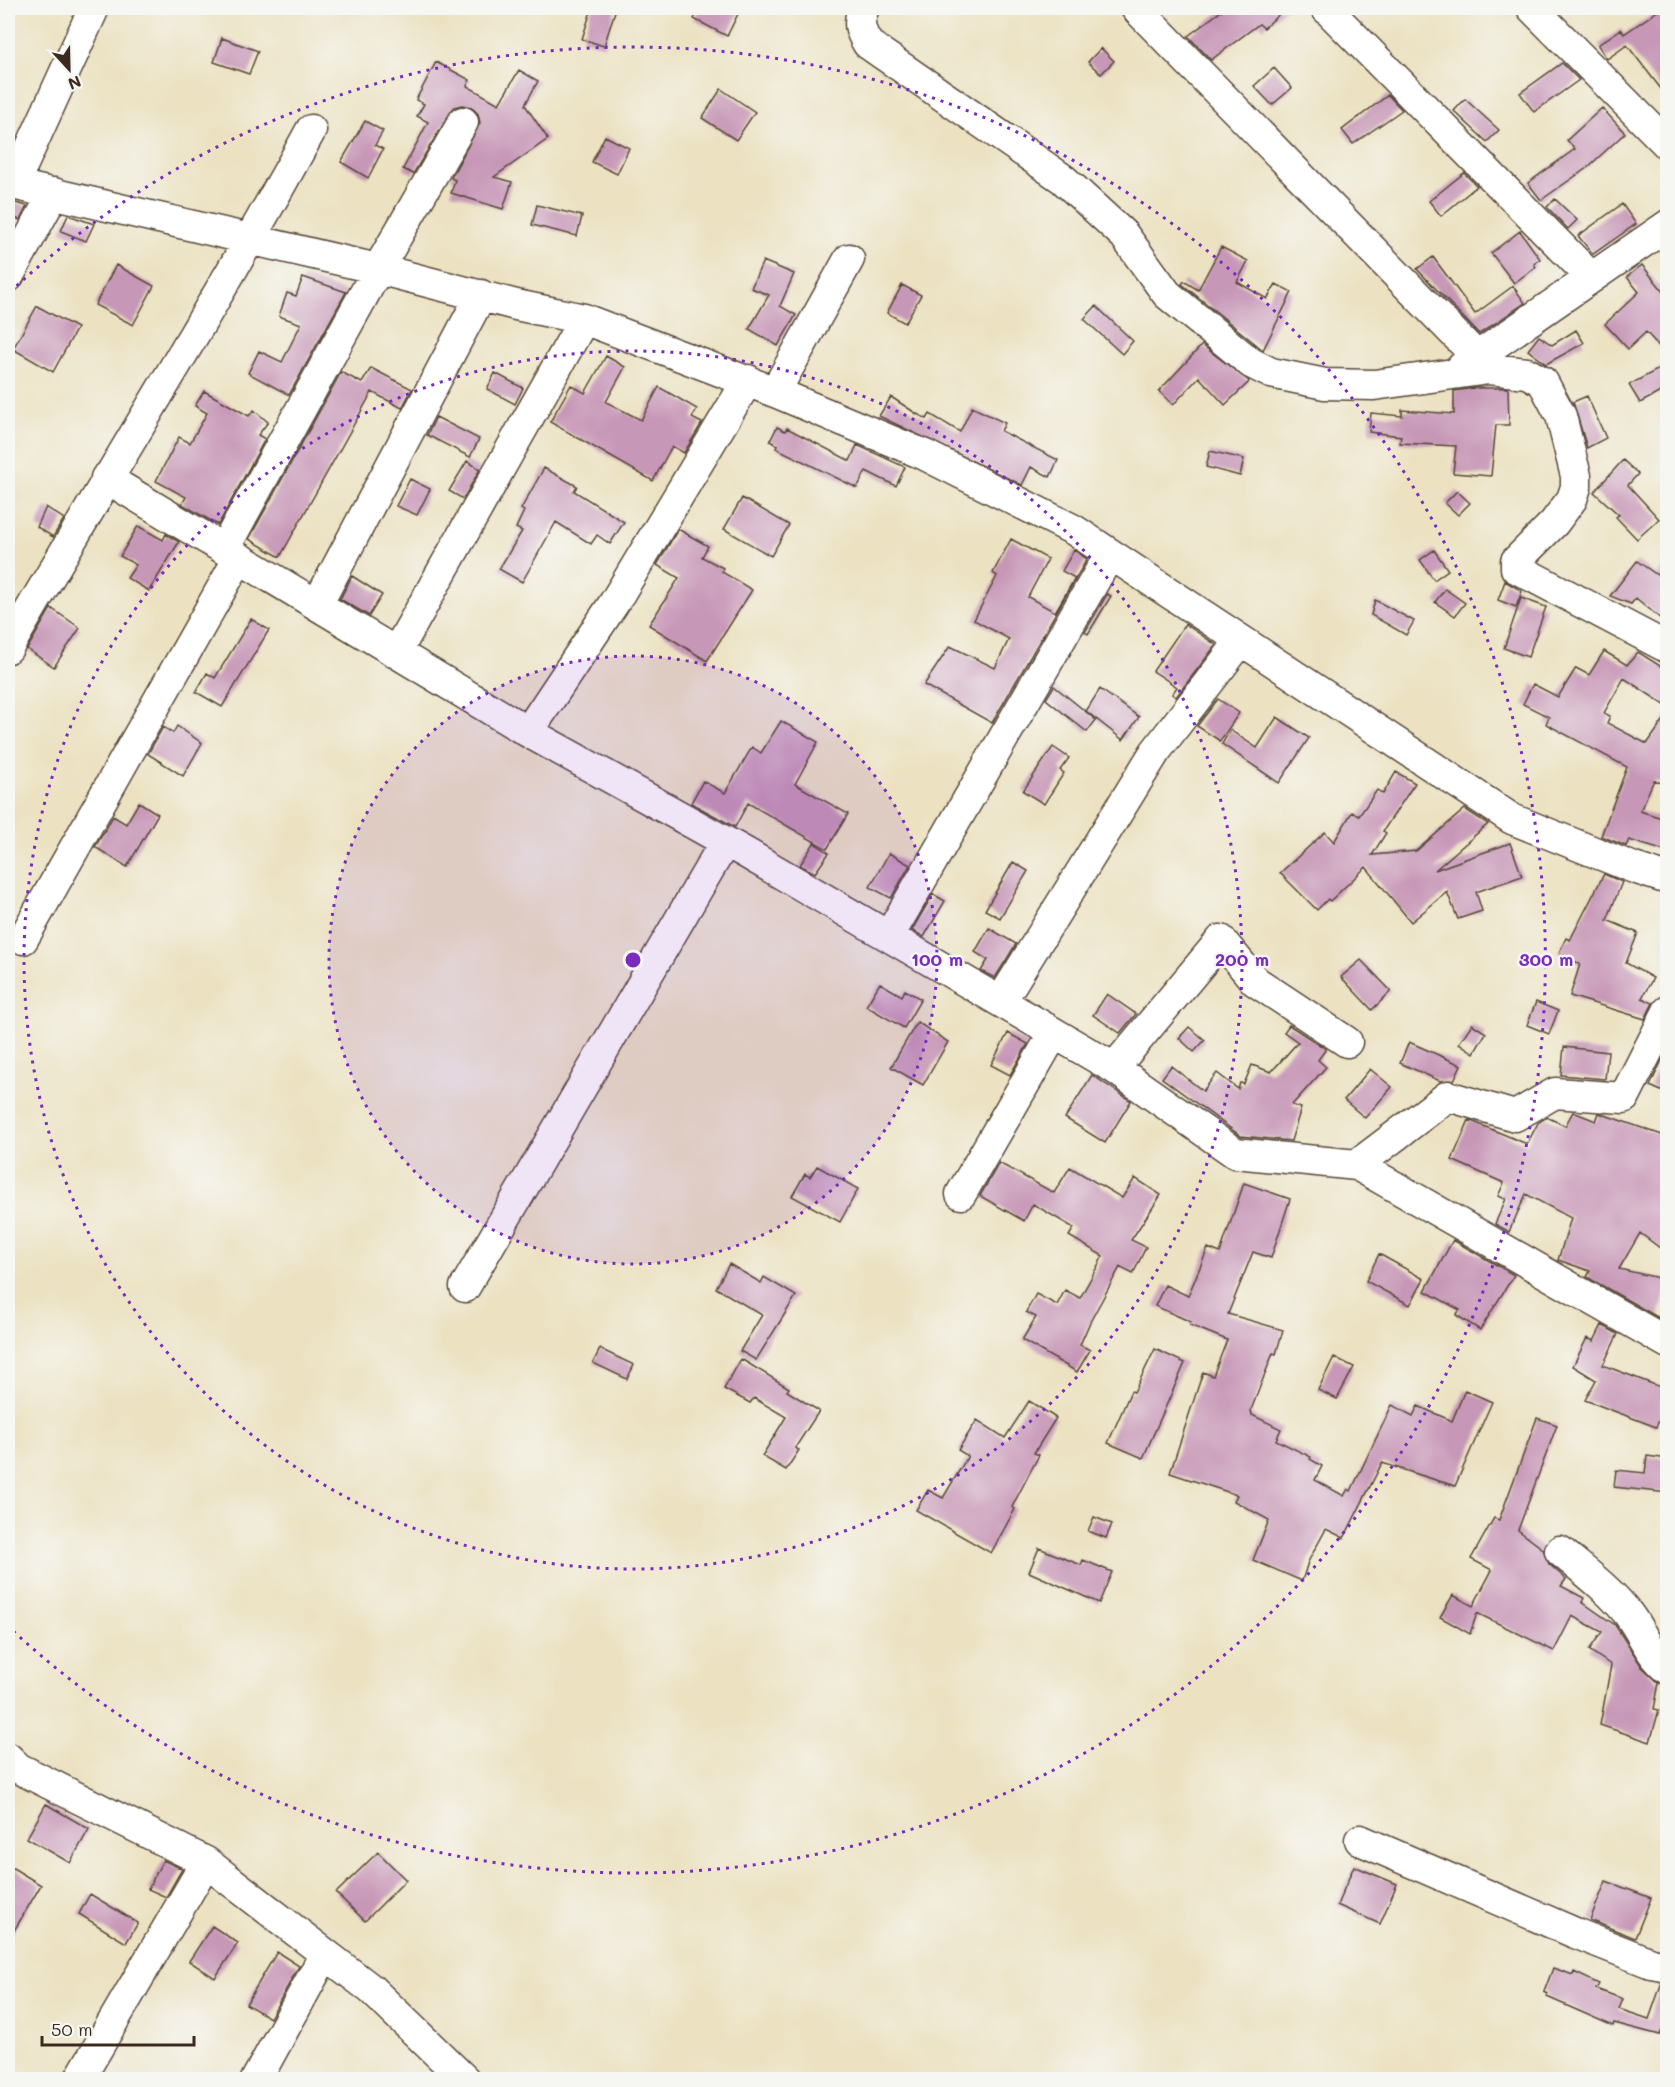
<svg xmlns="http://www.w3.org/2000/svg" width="1675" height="2087" viewBox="0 0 1675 2087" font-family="Mali,sans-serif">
<rect width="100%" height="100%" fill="#f6f6f2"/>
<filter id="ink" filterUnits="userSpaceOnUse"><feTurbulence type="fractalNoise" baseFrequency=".0167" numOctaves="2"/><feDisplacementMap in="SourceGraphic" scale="12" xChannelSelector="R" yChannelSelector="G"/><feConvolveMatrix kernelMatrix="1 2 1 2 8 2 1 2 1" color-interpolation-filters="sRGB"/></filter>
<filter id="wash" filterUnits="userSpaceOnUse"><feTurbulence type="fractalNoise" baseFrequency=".008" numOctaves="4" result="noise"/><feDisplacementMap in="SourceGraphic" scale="24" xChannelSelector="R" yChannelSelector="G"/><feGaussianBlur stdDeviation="1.35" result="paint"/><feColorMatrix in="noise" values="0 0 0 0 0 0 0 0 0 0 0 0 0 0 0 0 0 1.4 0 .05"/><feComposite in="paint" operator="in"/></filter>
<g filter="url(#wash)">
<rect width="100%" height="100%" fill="#ece2c2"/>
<g id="blocks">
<!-- building -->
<path fill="#c797b7" d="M592 8H616L604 46 582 39Z
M700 8H741L727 36 694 19Z
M1225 8H1286L1264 28 1259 24 1211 60 1188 36Z
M1662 8H1668V98L1627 45 1607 59 1598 45 1621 29 1624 34Z
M222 38 258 51 249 74 214 62Z
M1101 48 1114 61 1101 74 1088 62Z
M436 62 470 80 467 86 499 104 519 70 538 81 525 105 548 139 494 177 512 182 503 209 451 193 455 180 451 178 480 123 478 114 471 107 462 105 454 107 413 174 403 169 428 122 417 116 424 104 416 100Z
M1562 63 1579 80 1534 112 1520 93Z
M1274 68 1292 88 1272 105 1254 86Z
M721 89 755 112 736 140 702 118Z
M1388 95 1402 110 1353 144 1342 130Z
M1465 99 1499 130 1487 142 1454 111Z
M1602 108 1625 133 1587 168 1541 200 1528 183 1575 149 1567 140Z
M365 121 383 131 375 145 383 149 368 178 341 162Z
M605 136 629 148 617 174 592 162Z
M1464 173 1477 186 1441 216 1429 201Z
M1555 199 1577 220 1568 229 1547 207Z
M8 201 27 206 20 220 8 215Z
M1622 204 1636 224 1593 254 1578 236Z
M537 205 582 216 577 236 532 225Z
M68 215 94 224 86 241 61 231Z
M1520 231 1540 259 1534 264 1536 267 1514 283 1491 253Z
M1221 247 1248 261 1237 282 1267 299 1276 284 1292 292 1263 350 1182 284 1184 281 1198 290Z
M1433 257 1475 314 1513 286 1525 303 1479 334 1417 269Z
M763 261 794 274 780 306 796 315 778 346 749 329 769 295 751 288Z
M116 265 154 286 133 325 95 305Z
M1642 265 1668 297V356L1646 332 1628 349 1605 324 1639 292 1627 277Z
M303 277 346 292 289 395 248 373 259 351 282 362 301 324 279 316 287 293 296 296Z
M902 285 921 295 905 323 887 313Z
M37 306 77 328 53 372 13 349Z
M1096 306 1133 341 1122 354 1084 319Z
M1576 330 1584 343 1546 364 1528 350 1539 336 1552 345Z
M1202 345 1249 381 1248 383 1225 405 1199 377 1173 405 1159 391Z
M606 356 625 367 606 402 641 420 659 387 697 409 692 418 702 423 684 453 672 446 653 481 550 422 571 385 585 393Z
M1668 364V388L1640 403 1629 385Z
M371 368 412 389 402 408 372 392 280 557 249 539 341 372 362 383Z
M495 373 523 388 515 404 487 389Z
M1474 388H1508L1509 425H1496L1491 476 1453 473 1456 446 1400 443 1401 436 1369 432 1371 413 1402 416V410L1454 414V391Z
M204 391 249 416 254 410 268 422 258 435 265 439 218 525 182 504 186 497 156 481 179 437 190 443 207 413 195 406Z
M1587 396 1606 438 1587 448 1573 402Z
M891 397 917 414 927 419 930 414 960 432 972 407 1005 423 1001 431 1058 460 1050 477 1031 467 1022 485 879 416Z
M436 417 479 439 470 457 427 435Z
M777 427 785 431 787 428 850 461 857 445 905 467 896 486 866 471 857 488 776 448 778 445 770 441Z
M1210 451 1244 459 1240 476 1206 467Z
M1623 460 1638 474 1628 485 1659 519 1637 539 1616 517 1619 515 1594 492Z
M467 461 480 469 463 499 449 491Z
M544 468 577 486 574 491 624 522 610 544 597 535 591 544 556 522 522 582 499 569 522 531 516 528 524 511 521 509Z
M410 479 430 489 417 515 396 506Z
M1457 491 1470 503 1458 515 1445 503Z
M742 498 789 525 771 556 724 529Z
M46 507 64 519 53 537 37 527Z
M138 526 163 540 166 534 179 542 149 591 127 578 136 565 120 556Z
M678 529 708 546 702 557 723 568 722 572 752 590 707 661 649 625 679 578 657 565Z
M1011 539 1048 559 1028 597 1055 612 1075 578 1062 571 1074 550 1087 559 992 723 924 685 950 646 995 668 1009 639 974 620 997 576 993 573Z
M1434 550 1448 570 1434 580 1420 560Z
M1668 560V625L1636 598 1631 604 1610 596 1637 561 1657 575Z
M352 576 382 595 369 616 340 599Z
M1505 581 1522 591 1516 607 1498 600Z
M1445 589 1465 603 1455 616 1435 602Z
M1107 594 1111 596 1088 634 1085 632Z
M1521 598 1546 607 1528 657 1504 648Z
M1375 600 1414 621 1406 635 1371 615Z
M51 608 80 628 54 667 27 649Z
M251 619 269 630 222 707 196 692 207 673 215 678Z
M1185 624 1216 645 1176 697 1172 694 1177 687 1153 671Z
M1604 651 1627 665 1638 652 1668 671V707L1624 678 1604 713 1610 716 1607 723 1647 744 1668 714V786L1654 780 1640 811 1668 820V852L1629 840 1626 846 1601 836 1627 767 1546 724 1549 717 1523 704 1533 684 1558 697 1576 668 1589 675Z
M1054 686 1096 720 1087 732 1046 699Z
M1100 689 1139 717 1123 740 1086 711Z
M1218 699 1239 713 1220 741 1197 726Z
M1277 717 1309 738 1279 783 1222 744 1230 730 1257 748Z
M781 721 818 742 795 784 848 814 827 849 748 803 735 827 691 803 703 781 725 793 752 747 761 753Z
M177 726 202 743 183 776 148 754 163 727 173 733Z
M1053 747 1069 758 1060 770 1064 773 1044 804 1023 791Z
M1396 772 1415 783 1383 831 1386 833 1372 855 1416 851 1465 809 1488 824 1435 870 1510 843 1522 876 1476 892 1482 911 1458 919 1447 892 1411 922 1366 867 1330 901 1328 899 1317 910 1280 873 1325 832 1334 842 1352 812 1359 816 1377 790 1383 794Z
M139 802 158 814 127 867 95 847 113 816 126 824Z
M814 843 829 853 815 873 800 865Z
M889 853 910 865 891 898 870 887Z
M1013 862 1028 871 1000 918 985 910Z
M1604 874 1622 882 1607 920 1638 933 1626 963 1653 978 1642 998 1653 1003 1645 1019 1570 996 1580 964 1559 953 1566 938 1570 940Z
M933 894 945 901 924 937 912 930Z
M989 928 1016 944 995 978 981 971 988 960 975 952Z
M1361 960 1391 991 1372 1010 1341 977Z
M880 983 902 996 905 990 921 999 904 1028 866 1006Z
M1107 994 1136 1014 1120 1033 1093 1015Z
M1536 1002 1558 1011 1549 1034 1527 1025Z
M917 1022 948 1042 923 1085 891 1067Z
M1472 1024 1486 1033 1474 1053 1459 1043Z
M1289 1025 1326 1049 1318 1060 1326 1067 1292 1105 1301 1108 1291 1141 1241 1136 1162 1078 1171 1066 1203 1091 1217 1073 1238 1089 1240 1083 1244 1084 1252 1065 1271 1072 1298 1042 1284 1032Z
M1189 1027 1205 1040 1194 1052 1179 1038Z
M1008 1033 1028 1044 1010 1075 991 1065Z
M1409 1042 1461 1065 1454 1080 1440 1081 1400 1063Z
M1564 1047 1608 1052 1605 1079 1561 1075Z
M1663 1058 1668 1059V1094L1650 1086Z
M1370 1069 1392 1087 1365 1118 1344 1100Z
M1092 1075 1131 1101 1105 1143 1065 1118Z
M1573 1112 1596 1121 1599 1113 1668 1137V1254L1640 1233 1619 1269 1668 1280 1659 1318 1587 1277 1590 1271 1558 1260 1571 1218 1526 1194 1509 1232 1506 1230 1495 1224 1506 1199 1498 1196 1504 1183 1452 1160 1469 1120 1527 1144 1538 1123 1547 1117 1565 1126Z
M999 1163 1054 1193 1070 1167 1122 1198 1135 1178 1161 1195 1131 1240 1146 1247 1133 1274 1120 1267 1090 1322 1080 1345 1090 1350 1077 1372 1022 1340 1036 1317 1026 1312 1036 1294 1057 1305 1065 1290 1080 1298 1103 1256 1069 1236 1074 1228 1033 1204 1024 1221 980 1196Z
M817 1166 858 1189 840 1222 792 1196 805 1174 810 1177Z
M1244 1183 1290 1199 1271 1258 1253 1252 1228 1314 1283 1330 1276 1354 1273 1353 1251 1410 1252 1415 1281 1429 1276 1440 1311 1457 1310 1459 1322 1466 1315 1480 1344 1496 1348 1489 1351 1491 1392 1405 1413 1416 1418 1406 1452 1421 1465 1390 1492 1402 1455 1486 1382 1463 1344 1538 1326 1529 1308 1562 1302 1581 1253 1560 1269 1520 1234 1501 1237 1495 1170 1473 1203 1372 1213 1376 1227 1340 1190 1325 1191 1322 1155 1306 1165 1285 1188 1296 1208 1248 1220 1253Z
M1453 1240 1514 1275 1480 1330 1456 1315 1460 1310 1425 1291Z
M1379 1254 1424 1279 1410 1305 1366 1281Z
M729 1264 761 1283 764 1277 796 1296 756 1360 740 1351 762 1315 716 1288Z
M1602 1325 1618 1334 1603 1365 1668 1390V1399L1656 1427 1585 1400 1596 1380 1573 1366 1587 1338 1594 1341Z
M600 1349 634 1365 627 1379 593 1363Z
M1155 1349 1185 1363 1143 1458 1108 1443 1131 1391 1134 1392Z
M1334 1357 1354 1367 1337 1399 1318 1390Z
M741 1359 789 1388 787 1391 819 1411 795 1448 799 1450 786 1470 762 1456 786 1417 754 1398 750 1403 724 1389Z
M1029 1401 1056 1418 1034 1453 1039 1455 1012 1507 1015 1509 991 1553 916 1510 928 1490 943 1498 968 1456 958 1450 977 1420 1005 1438Z
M1537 1418 1557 1425 1518 1530 1543 1549 1549 1564 1566 1579 1561 1586 1584 1598 1582 1602 1615 1625 1642 1667 1659 1683 1654 1709 1659 1710 1650 1742 1600 1725 1611 1665 1589 1650 1602 1632 1572 1616 1554 1651 1477 1613 1470 1634 1440 1617 1453 1595 1473 1606 1492 1570 1471 1559 1494 1518 1499 1520Z
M1647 1456 1668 1459V1493L1614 1487 1616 1470 1645 1473Z
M1094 1517 1112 1524 1106 1538 1088 1531Z
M1039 1548 1081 1565 1083 1560 1112 1572 1099 1603 1029 1572Z
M46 1804 89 1829 70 1863 27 1838Z
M378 1852 406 1880 365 1921 336 1893Z
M163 1860 182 1869 166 1897 148 1889Z
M8 1865 41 1885 8 1941Z
M1354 1866 1397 1884 1380 1924 1337 1905Z
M1606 1881 1651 1898 1635 1938 1590 1920Z
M90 1894 138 1923 126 1943 79 1914Z
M212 1926 238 1943 215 1978 189 1961Z
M277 1952 299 1966 270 2018 246 2004Z
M1553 1968 1573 1975 1574 1972 1599 1984 1596 1989 1623 1999 1619 2009 1649 2019 1662 1982 1668 1983V2013L1660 2035 1614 2023 1613 2026 1547 1997 1548 1994 1544 1992Z"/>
</g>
</g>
<g filter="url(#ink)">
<use href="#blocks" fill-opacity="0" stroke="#564637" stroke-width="1.5"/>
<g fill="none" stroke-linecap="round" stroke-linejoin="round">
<!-- minor casing -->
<g stroke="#564637" stroke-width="33">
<path id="minor" d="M864 8C857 22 860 31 868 44L1063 179 1124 235 1167 294 1251 363 1271 373 1325 384 1374 385 1489 369 1527 373 1543 382 1561 416 1576 476V487L1572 499 1554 523 1516 561V568L1668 648
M1136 8 1489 369
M1326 8 1591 277
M1532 8 1668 145
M8 183 378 269 516 305 584 319 775 392 925 455 1074 530 1512 819 1634 868 1668 879
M14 184 94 8
M8 277 54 193
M1462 367 1668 225
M775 392 849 259
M106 478 528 732 746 853 1114 1068 1235 1153 1357 1165 1448 1096 1515 1116 1555 1093 1624 1098 1668 1011
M224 549 378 269 463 122
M317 605 481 295
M8 648C108 475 215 306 311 130
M396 653 584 319
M528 732 614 603 748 380
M889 936 1110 554
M23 939 239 558
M1001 1001 1155 752 1240 642
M1114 1068 1221 940 1255 981 1347 1042
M1357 1165 1668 1343
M961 1194 1054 1033
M465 1287 725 842
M1560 1551C1584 1571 1610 1590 1629 1615 1643 1634 1649 1654 1668 1669
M8 1758 18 1768 206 1862 371 1989 465 2080
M1360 1840 1575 1933 1651 1963 1668 1966
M79 2080 206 1862
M256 2080 325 1954"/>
</g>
<!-- minor -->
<use href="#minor" stroke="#fff" stroke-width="30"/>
</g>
</g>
<!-- distance rings -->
<circle cx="633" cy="960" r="304" fill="#7b2cbf" fill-opacity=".12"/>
<g fill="none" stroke="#7b2cbf" stroke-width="3" stroke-dasharray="3 6">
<circle cx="633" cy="960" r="304"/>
<circle cx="633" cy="960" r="609"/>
<path d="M10 292A913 913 0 1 1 10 1628"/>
</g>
<circle cx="633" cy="960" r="9" fill="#7b2cbf" stroke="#f6f6f2" stroke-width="3"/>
<g font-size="18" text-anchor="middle" font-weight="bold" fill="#7b2cbf" stroke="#f6f6f2" stroke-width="5" stroke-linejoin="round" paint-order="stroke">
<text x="937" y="966">100 m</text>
<text x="1242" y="966">200 m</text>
<text x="1546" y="966">300 m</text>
</g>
<!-- margin -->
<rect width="1675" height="2087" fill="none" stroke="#f6f6f2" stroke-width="30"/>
<!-- north arrow -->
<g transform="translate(69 69) rotate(158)" stroke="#f6f6f2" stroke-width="4.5" paint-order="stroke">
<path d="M0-4.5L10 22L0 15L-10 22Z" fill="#3b2a1e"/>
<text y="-9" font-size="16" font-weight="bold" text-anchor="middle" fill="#3b2a1e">N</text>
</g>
<!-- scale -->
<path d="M42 2036v9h152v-9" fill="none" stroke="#3b2a1e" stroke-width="3"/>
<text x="51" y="2036" font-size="18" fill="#3b2a1e" stroke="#f6f6f2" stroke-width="4.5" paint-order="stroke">50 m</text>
</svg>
